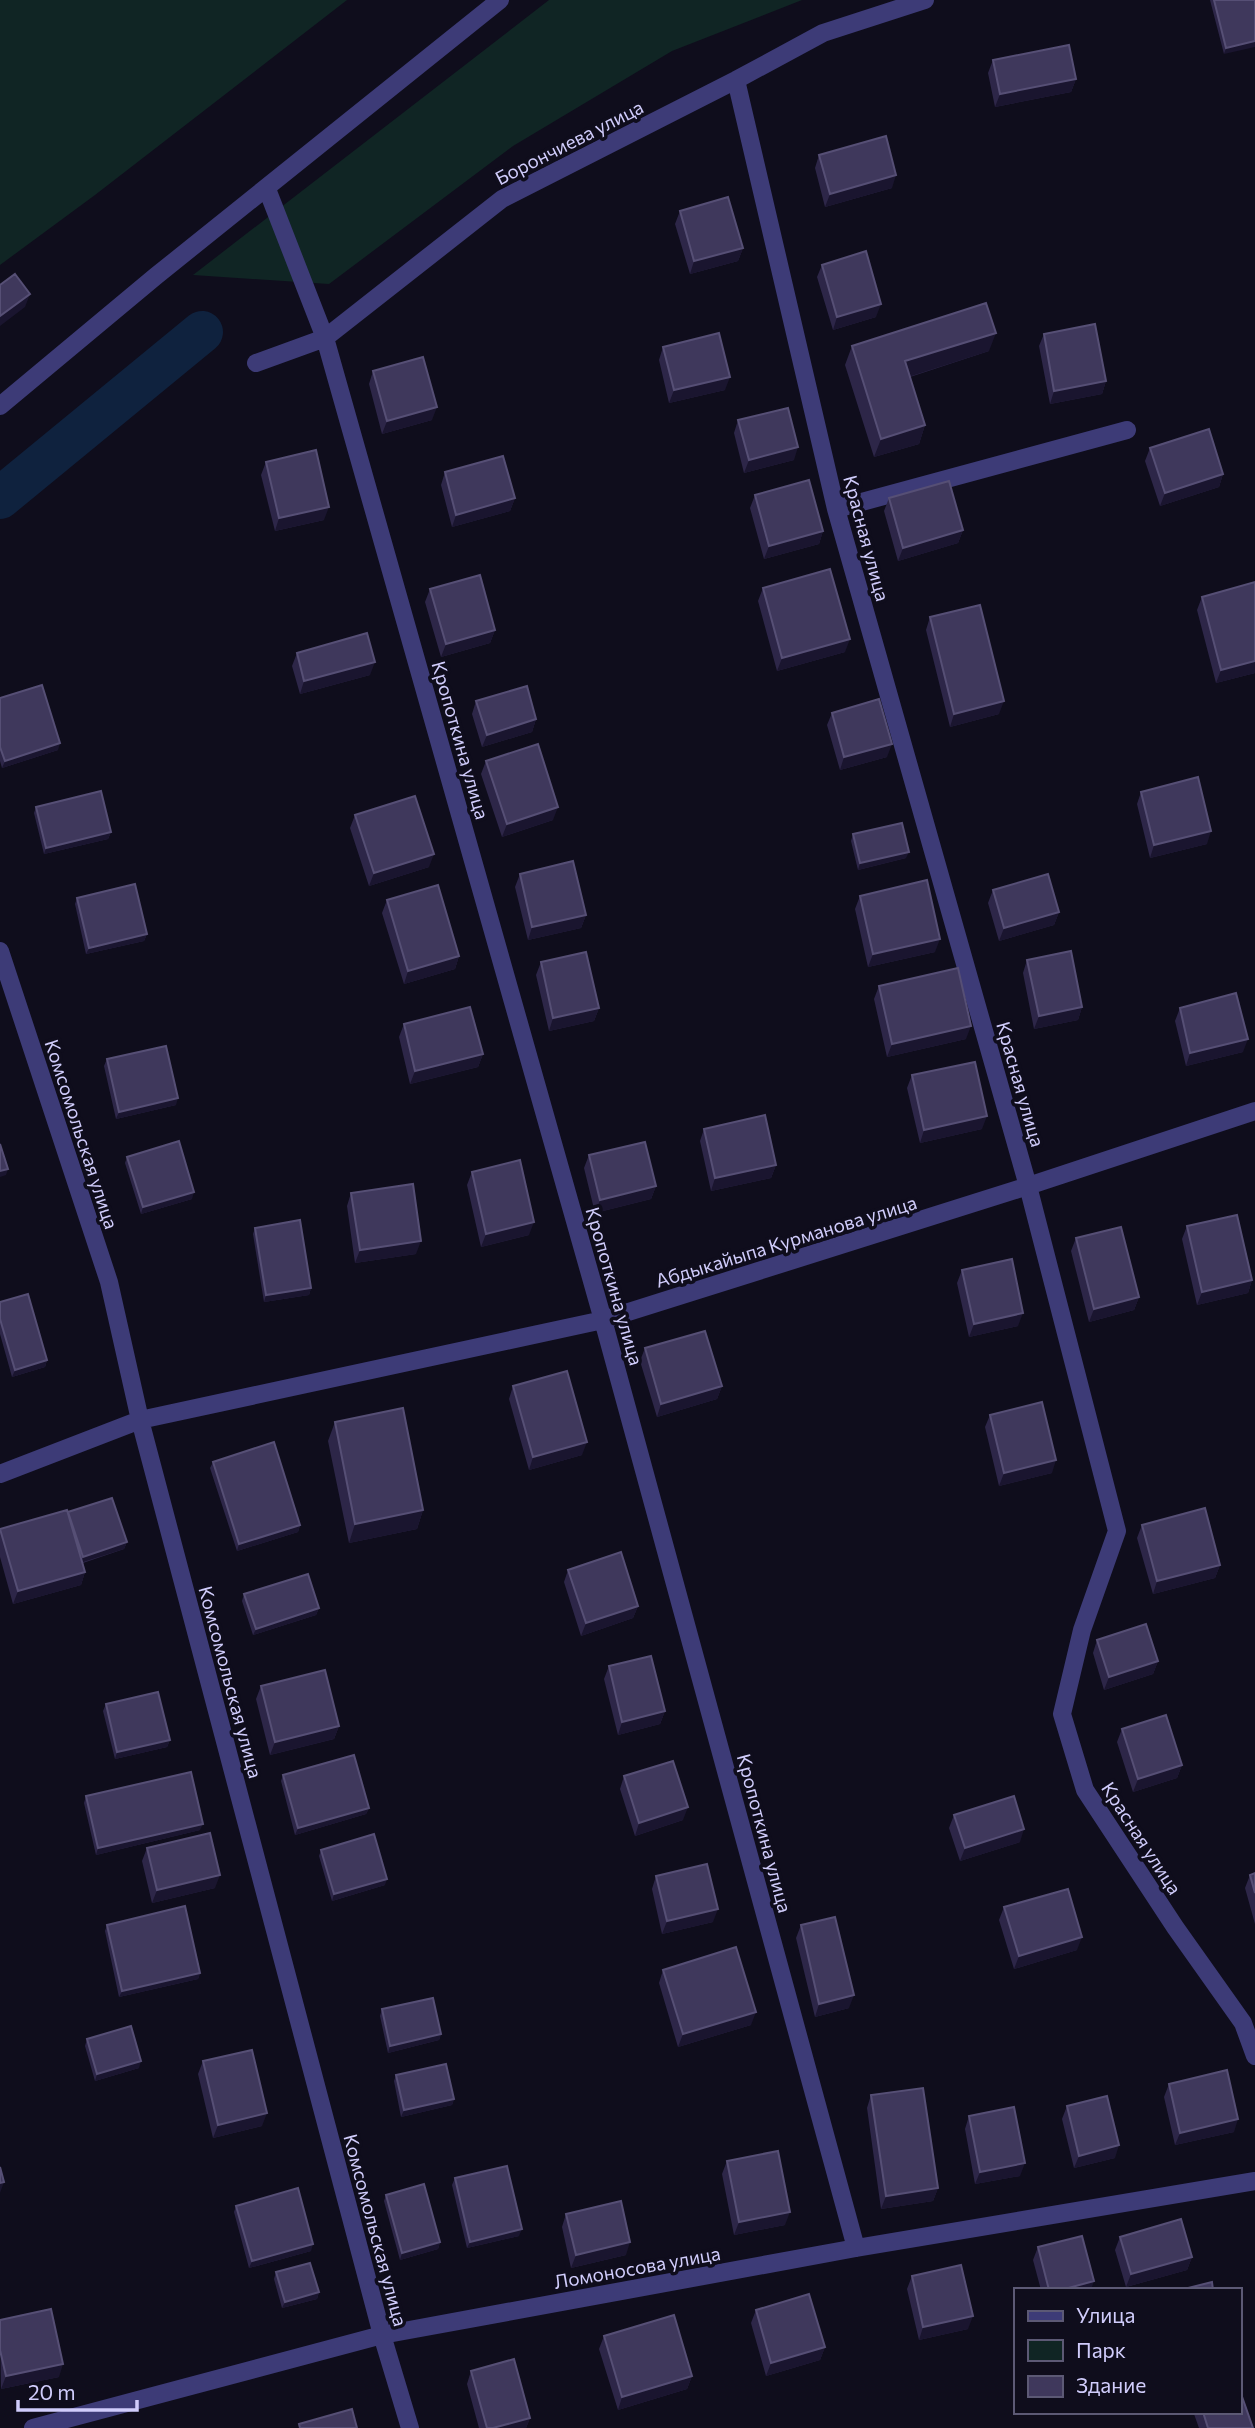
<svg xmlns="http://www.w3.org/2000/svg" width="1255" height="2428" viewBox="0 0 1255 2428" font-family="Commissioner,sans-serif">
<rect width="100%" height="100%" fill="#0f0d1c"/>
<!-- green -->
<path fill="#102524" d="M0 0H347L95 195 0 265Z
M549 0H802L672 51 513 146 329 284 193 275Z"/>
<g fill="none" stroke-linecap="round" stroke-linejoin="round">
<!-- canal -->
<path stroke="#0f223e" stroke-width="42" d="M0 498 202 332"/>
<!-- street -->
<path stroke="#3d3b77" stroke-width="18" d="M736 80 836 509 1028 1186 1117 1531 1082 1630 1062 1714 1085 1790 1175 1927 1243 2023 1255 2056
M267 189 325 338 603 1320 856 2248
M256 363 325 338 502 199 736 80 823 33 925 0
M0 406 156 276 500 0
M836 509 1127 430
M0 951 109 1282 140 1420 382 2335 410 2428
M0 1474 140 1420 603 1320 1028 1186 1255 1111
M33 2428 382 2335 856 2248 1255 2181"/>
</g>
<!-- wall -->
<path fill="#2d2648" d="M1210 0H1255L1224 54Z
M993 60 1076 79 1071 92 995 107 988 73Z
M819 155 892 188 825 207 815 168Z
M680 211 743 248 738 261 690 274 675 224Z
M822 265 876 317 833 330 817 277Z
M1044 334 1106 381 1102 394 1050 404 1039 346Z
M852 346 989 351 910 377 925 425 919 444 874 457 845 365Z
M663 347 725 390 669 403 659 360Z
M373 371 432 420 382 434 369 384Z
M738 420 794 460 744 473 734 433Z
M1150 448 1223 474 1219 487 1160 506 1145 461Z
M266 462 324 520 275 531 261 475Z
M445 472 515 498 510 511 452 527 441 485Z
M755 495 823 531 819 544 764 559 750 508Z
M889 498 963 530 958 543 898 561 884 511Z
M1255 582V673L1216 683 1197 610 1202 597Z
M763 588 845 652 777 671 758 601Z
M430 589 495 630 490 643 441 657 425 602Z
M930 617 999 714 950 727 926 630Z
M297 653 370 675 300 694 292 666Z
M0 698 58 750 2 768 0 761Z
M476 701 536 719 532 732 482 747 472 714Z
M832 713 887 757 840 770 827 725Z
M486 761 553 820 502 837 481 774Z
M1141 792 1207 844 1150 858 1137 804Z
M36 807 111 832 108 839 44 854 34 813Z
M355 815 429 867 369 886 350 828Z
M853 834 906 858 858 870 851 841Z
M520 874 586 915 581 928 528 940 515 887Z
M993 890 1059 912 1054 925 999 941 988 903Z
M860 896 935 952 868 967 855 909Z
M77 898 147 934 144 941 86 954 75 904Z
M387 900 459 956 455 969 404 984 382 913Z
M1027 960 1082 1007 1078 1020 1034 1029 1023 973Z
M541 962 599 1008 594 1021 549 1031 536 975Z
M879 986 966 1039 887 1057 874 999Z
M1180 1008 1243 1052 1186 1066 1175 1021Z
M404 1024 483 1054 478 1067 410 1084 399 1037Z
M107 1059 176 1105 116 1119 104 1066Z
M912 1075 982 1129 920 1143 907 1088Z
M704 1129 776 1165 771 1178 711 1191 700 1141Z
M589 1155 656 1186 651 1199 595 1213 584 1168Z
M127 1157 192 1199 141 1214 125 1163Z
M472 1172 529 1235 481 1247 467 1185Z
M351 1193 416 1254 355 1263 347 1206Z
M1187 1226 1252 1280 1248 1293 1197 1305 1182 1239Z
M255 1228 311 1288 309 1295 264 1302 253 1234Z
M1076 1238 1139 1297 1134 1310 1089 1322 1071 1251Z
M962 1270 1018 1326 969 1337 957 1283Z
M0 1302 47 1360 45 1367 12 1377 0 1334Z
M645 1348 722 1386 717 1399 657 1417 640 1361Z
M513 1386 582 1455 529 1470 509 1399Z
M990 1415 1052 1473 999 1486 985 1427Z
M335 1422 423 1510 417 1529 349 1543 328 1441Z
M213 1462 300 1525 298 1532 237 1551 210 1468Z
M68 1512 127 1542 124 1549 83 1563 85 1572 81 1585 13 1604 0 1557V1529Z
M1142 1525 1220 1565 1215 1578 1153 1594 1137 1538Z
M568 1570 638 1606 633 1618 581 1636 564 1582Z
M244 1594 319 1608 316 1615 253 1635 242 1601Z
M1097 1640 1158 1661 1153 1674 1104 1690 1093 1653Z
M609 1666 665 1711 660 1724 618 1735 604 1679Z
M261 1686 339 1726 334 1739 270 1755 256 1699Z
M106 1704 170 1740 167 1747 115 1759 103 1711Z
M1122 1729 1182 1765 1177 1778 1133 1792 1117 1742Z
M283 1775 369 1808 366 1814 295 1835 281 1781Z
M624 1776 683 1820 635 1836 620 1789Z
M86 1796 200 1830 96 1855 84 1803Z
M954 1815 1020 1842 960 1861 949 1828Z
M147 1848 215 1888 152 1903 142 1861Z
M321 1850 385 1885 332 1901 319 1856Z
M1255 1873V1924L1245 1888 1250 1875Z
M656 1876 713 1922 662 1934 652 1889Z
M1004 1907 1077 1950 1014 1969 999 1920Z
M107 1925 200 1973 198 1979 119 1997 105 1931Z
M801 1925 849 2008 815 2017 796 1938Z
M663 1970 751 2025 678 2047 659 1983Z
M382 2009 441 2034 439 2040 388 2053 380 2016Z
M87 2039 139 2068 95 2081 85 2046Z
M203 2061 262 2126 213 2138 198 2074Z
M396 2075 454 2099 452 2105 401 2117 394 2081Z
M1169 2084 1234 2132 1175 2145 1164 2097Z
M871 2095 938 2188 933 2201 881 2209 867 2108Z
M1067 2106 1115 2158 1074 2168 1062 2119Z
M969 2116 1020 2176 975 2184 965 2129Z
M727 2161 785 2225 734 2235 722 2174Z
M455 2178 519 2236 467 2248 452 2185Z
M386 2195 440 2242 438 2249 400 2260 384 2201Z
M236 2206 311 2251 249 2268 234 2212Z
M566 2214 626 2255 571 2268 562 2227Z
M1120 2237 1192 2257 1187 2270 1126 2287 1115 2250Z
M1038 2247 1091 2290H1041L1033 2260Z
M276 2272 319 2292 317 2299 282 2308 274 2279Z
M912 2276 968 2329 919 2340 907 2289Z
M756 2310 825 2347 820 2360 766 2376 751 2323Z
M0 2320 59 2377 1 2389Z
M604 2336 692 2376 687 2389 618 2410 599 2349Z
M471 2371 530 2418 526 2428H479L467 2384Z
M1195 2412H1239L1253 2428H1199L1194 2414Z"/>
<!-- shaded-wall -->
<path fill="#1a152f" d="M1255 41V47L1224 54 1226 48Z
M1076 79 1071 92 995 107 1000 94Z
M896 175 892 188 825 207 830 194Z
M743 248 738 261 690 274 694 261Z
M30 294 25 307 0 326V316Z
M881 304 876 317 833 330 837 317Z
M996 333 989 351 899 380 905 361Z
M730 377 725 390 669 403 674 390Z
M1106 381 1102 394 1050 404 1054 391Z
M437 407 432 420 382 434 387 421Z
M925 425 919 444 874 457 881 439Z
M798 447 794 460 744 473 749 460Z
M1223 474 1219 487 1160 506 1165 493Z
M515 498 510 511 452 527 456 515Z
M329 507 324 520 275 531 279 518Z
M963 530 958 543 898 561 903 548Z
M823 531 819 544 764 559 769 546Z
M495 630 490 643 441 657 446 644Z
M850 639 845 652 777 671 782 658Z
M1255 661V673L1216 683 1221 670Z
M375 662 370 675 300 694 304 681Z
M1004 701 999 714 950 727 954 714Z
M536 719 532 732 482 747 487 735Z
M60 743 58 750 2 768 5 761Z
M892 744 887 757 840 770 844 757Z
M558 807 553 820 502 837 507 824Z
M1211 831 1207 844 1150 858 1154 845Z
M111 832 108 839 44 854 46 848Z
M909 852 906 858 858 870 860 863Z
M434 854 429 867 369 886 374 873Z
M1059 912 1054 925 999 941 1004 928Z
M586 915 581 928 528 940 532 927Z
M147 934 144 941 86 954 89 948Z
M940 939 935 952 868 967 873 954Z
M459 956 455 969 404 984 408 971Z
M1082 1007 1078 1020 1034 1029 1039 1016Z
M599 1008 594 1021 549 1031 553 1018Z
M971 1026 966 1039 887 1057 892 1044Z
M1248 1039 1243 1052 1186 1066 1190 1053Z
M483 1054 478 1067 410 1084 415 1071Z
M178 1098 176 1105 116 1119 119 1112Z
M987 1116 982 1129 920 1143 924 1130Z
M776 1165 771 1178 711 1191 715 1178Z
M8 1169 6 1175 0 1177V1171Z
M656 1186 651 1199 595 1213 600 1200Z
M194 1192 192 1199 141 1214 143 1207Z
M534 1222 529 1235 481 1247 486 1234Z
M421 1241 416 1254 355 1263 360 1250Z
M1252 1280 1248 1293 1197 1305 1202 1292Z
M311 1288 309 1295 264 1302 266 1295Z
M1139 1297 1134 1310 1089 1322 1094 1309Z
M1023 1313 1018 1326 969 1337 974 1324Z
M47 1360 45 1367 12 1377 15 1370Z
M722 1386 717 1399 657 1417 661 1404Z
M587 1442 582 1455 529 1470 533 1457Z
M1056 1460 1052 1473 999 1486 1004 1473Z
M423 1510 417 1529 349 1543 355 1524Z
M300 1525 298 1532 237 1551 239 1544Z
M127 1542 124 1549 80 1563 83 1557Z
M1220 1565 1215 1578 1153 1594 1157 1581Z
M85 1572 81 1585 13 1604 18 1591Z
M638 1606 633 1618 581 1636 586 1623Z
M319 1608 316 1615 253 1635 256 1629Z
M1158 1661 1153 1674 1104 1690 1109 1677Z
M665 1711 660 1724 618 1735 622 1722Z
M339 1726 334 1739 270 1755 275 1742Z
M170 1740 167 1747 115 1759 117 1752Z
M1182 1765 1177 1778 1133 1792 1138 1779Z
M688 1807 683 1820 635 1836 639 1823Z
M369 1808 366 1814 295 1835 298 1828Z
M203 1824 200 1830 96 1855 98 1848Z
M1024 1829 1020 1842 960 1861 965 1848Z
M220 1875 215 1888 152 1903 157 1890Z
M387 1879 385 1885 332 1901 334 1894Z
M718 1909 713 1922 662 1934 667 1921Z
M1082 1937 1077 1950 1014 1969 1019 1956Z
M200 1973 198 1979 119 1997 122 1991Z
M854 1995 849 2008 815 2017 819 2004Z
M756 2012 751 2025 678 2047 683 2034Z
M441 2034 439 2040 388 2053 390 2046Z
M141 2061 139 2068 95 2081 97 2074Z
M454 2099 452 2105 401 2117 404 2110Z
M267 2113 262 2126 213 2138 218 2125Z
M1238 2119 1234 2132 1175 2145 1180 2133Z
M1119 2145 1115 2158 1074 2168 1079 2156Z
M1025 2163 1020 2176 975 2184 980 2172Z
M4 2182 0 2193V2183Z
M938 2188 933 2201 881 2209 886 2196Z
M790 2212 785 2225 734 2235 739 2222Z
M522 2229 519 2236 467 2248 470 2242Z
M440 2242 438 2249 400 2260 402 2253Z
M630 2242 626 2255 571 2268 576 2255Z
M313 2244 311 2251 249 2268 252 2261Z
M1192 2257 1187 2270 1126 2287 1131 2274Z
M1094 2281 1091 2290H1061Z
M319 2292 317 2299 282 2308 285 2302Z
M973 2316 968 2329 919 2340 923 2327Z
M825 2347 820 2360 766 2376 771 2363Z
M63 2364 59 2377 1 2389 6 2376Z
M692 2376 687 2389 618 2410 622 2397Z
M530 2418 526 2428H493Z"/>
<!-- building -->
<path fill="#3f385c" stroke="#564f75" stroke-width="2" d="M1214 0H1255V41L1226 48Z
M1069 45 1076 79 1000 94 993 60Z
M886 136 896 175 830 194 819 155Z
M728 197 743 248 694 261 680 211Z
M866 251 881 304 837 317 822 265Z
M15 274 30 294 0 316V285Z
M986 303 996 333 905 361 925 425 881 439 852 346Z
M1095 324 1106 381 1054 391 1044 334Z
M719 333 730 377 674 390 663 347Z
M423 357 437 407 387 421 373 371Z
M788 408 798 447 749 460 738 420Z
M1209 429 1223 474 1165 493 1150 448Z
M316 450 329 507 279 518 266 462Z
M503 456 515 498 456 515 445 472Z
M809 480 823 531 769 546 755 495Z
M949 481 963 530 903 548 889 498Z
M830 569 850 639 782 658 763 588Z
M480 575 495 630 446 644 430 589Z
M1255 582V661L1221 670 1202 597Z
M980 605 1004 701 954 714 930 617Z
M367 633 375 662 304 681 297 653Z
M42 685 60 743 5 761 0 747V698Z
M527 686 536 719 487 735 476 701Z
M879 699 892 744 844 757 832 713Z
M538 744 558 807 507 824 486 761Z
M1198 777 1211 831 1154 845 1141 792Z
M101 791 111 832 46 848 36 807Z
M415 796 434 854 374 873 355 815Z
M902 823 909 852 860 863 853 834Z
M573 861 586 915 532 927 520 874Z
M1048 874 1059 912 1004 928 993 890Z
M927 880 940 939 873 954 860 896Z
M135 884 147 934 89 948 77 898Z
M438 885 459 956 408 971 387 900Z
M1071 951 1082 1007 1039 1016 1027 960Z
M586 952 599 1008 553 1018 541 962Z
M958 968 971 1026 892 1044 879 986Z
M1236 993 1248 1039 1190 1053 1180 1008Z
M470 1007 483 1054 415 1071 404 1024Z
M166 1046 178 1098 119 1112 107 1059Z
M975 1062 987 1116 924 1130 912 1075Z
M765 1115 776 1165 715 1178 704 1129Z
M179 1141 194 1192 143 1207 127 1157Z
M645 1142 656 1186 600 1200 589 1155Z
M0 1144 8 1169 0 1171Z
M520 1160 534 1222 486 1234 472 1172Z
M413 1184 421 1241 360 1250 351 1193Z
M1237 1215 1252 1280 1202 1292 1187 1226Z
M300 1220 311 1288 266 1295 255 1228Z
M1121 1227 1139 1297 1094 1309 1076 1238Z
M1012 1259 1023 1313 974 1324 962 1270Z
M28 1294 47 1360 15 1370 0 1319V1302Z
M705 1331 722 1386 661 1404 645 1348Z
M567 1371 587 1442 533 1457 513 1386Z
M1042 1402 1056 1460 1004 1473 990 1415Z
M403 1408 423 1510 355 1524 335 1422Z
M274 1442 300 1525 239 1544 213 1462Z
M112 1498 127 1542 83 1557 68 1512Z
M1205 1508 1220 1565 1157 1581 1142 1525Z
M67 1510 85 1572 18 1591 0 1529Z
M621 1552 638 1606 586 1623 568 1570Z
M308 1574 319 1608 256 1629 244 1594Z
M1146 1624 1158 1661 1109 1677 1097 1640Z
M651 1656 665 1711 622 1722 609 1666Z
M325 1670 339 1726 275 1742 261 1686Z
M158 1692 170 1740 117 1752 106 1704Z
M1166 1715 1182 1765 1138 1779 1122 1729Z
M354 1755 369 1808 298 1828 283 1775Z
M673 1761 688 1807 639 1823 624 1776Z
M191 1772 203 1824 98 1848 86 1796Z
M1014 1796 1024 1829 965 1848 954 1815Z
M210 1833 220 1875 157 1890 147 1848Z
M374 1834 387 1879 334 1894 321 1850Z
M707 1864 718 1909 667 1921 656 1876Z
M1255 1873V1893L1250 1875Z
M1068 1889 1082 1937 1019 1956 1004 1907Z
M185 1906 200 1973 122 1991 107 1925Z
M835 1917 854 1995 819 2004 801 1925Z
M736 1947 756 2012 683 2034 663 1970Z
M433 1998 441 2034 390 2046 382 2009Z
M131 2026 141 2061 97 2074 87 2039Z
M252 2050 267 2113 218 2125 203 2061Z
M446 2064 454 2099 404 2110 396 2075Z
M1227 2070 1238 2119 1180 2133 1169 2084Z
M923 2088 938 2188 886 2196 871 2095Z
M1107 2096 1119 2145 1079 2156 1067 2106Z
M1014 2107 1025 2163 980 2172 969 2116Z
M778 2151 790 2212 739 2222 727 2161Z
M507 2166 522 2229 470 2242 455 2178Z
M0 2167 4 2182 0 2183Z
M424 2184 440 2242 402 2253 386 2195Z
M298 2188 313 2244 252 2261 236 2206Z
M621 2201 630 2242 576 2255 566 2214Z
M1181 2219 1192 2257 1131 2274 1120 2237Z
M1082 2236 1094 2281 1061 2290H1049L1038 2247Z
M310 2263 319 2292 285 2302 276 2272Z
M961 2265 973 2316 923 2327 912 2276Z
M1212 2282 1213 2290H1180Z
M809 2294 825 2347 771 2363 756 2310Z
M51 2309 63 2364 6 2376 0 2350V2320Z
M674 2315 692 2376 622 2397 604 2336Z
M514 2359 530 2418 493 2428H487L471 2371Z
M1239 2388 1253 2428H1208L1203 2412H1239Z
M352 2409 357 2428H300L299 2424Z"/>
<g text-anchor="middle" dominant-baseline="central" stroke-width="7" stroke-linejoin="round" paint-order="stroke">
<!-- street labels -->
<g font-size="19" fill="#d0ccfb" stroke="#0f0d1c">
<text transform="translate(569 142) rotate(-27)">Борончиева улица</text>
<text transform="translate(867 538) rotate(75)">Красная улица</text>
<text transform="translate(461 740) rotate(74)">Кропоткина улица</text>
<text transform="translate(1021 1084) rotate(74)">Красная улица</text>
<text transform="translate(82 1134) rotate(72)">Комсомольская улица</text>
<text transform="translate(786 1241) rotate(-17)">Абдыкайыпа Курманова улица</text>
<text transform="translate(615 1286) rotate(74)">Кропоткина улица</text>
<text transform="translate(231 1682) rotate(75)">Комсомольская улица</text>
<text transform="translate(765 1833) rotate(75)">Кропоткина улица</text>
<text transform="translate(1142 1838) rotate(57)">Красная улица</text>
<text transform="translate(376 2230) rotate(75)">Комсомольская улица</text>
<text transform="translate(637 2267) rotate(-10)">Ломоносова улица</text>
</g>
</g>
<!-- legend -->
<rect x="1014" y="2288" width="228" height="126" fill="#0f0d1c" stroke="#5c5975" stroke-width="2"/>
<rect x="1028" y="2311" width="35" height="10" fill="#3d3b77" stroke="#5c5975" stroke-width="2"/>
<text x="1076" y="2323" font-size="21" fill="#d0ccfb">Улица</text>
<rect x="1028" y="2340" width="35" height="21" fill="#102524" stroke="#5c5975" stroke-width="2"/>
<text x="1076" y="2358" font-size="21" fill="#d0ccfb">Парк</text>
<rect x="1028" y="2376" width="35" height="21" fill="#3f385c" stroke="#5c5975" stroke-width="2"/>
<text x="1076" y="2393" font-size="21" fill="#d0ccfb">Здание</text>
<!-- scale -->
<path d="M18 2400v10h119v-10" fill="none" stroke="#d0ccfb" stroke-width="3.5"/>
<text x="28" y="2400" font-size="21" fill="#d0ccfb" stroke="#0f0d1c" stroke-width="5" paint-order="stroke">20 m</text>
</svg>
